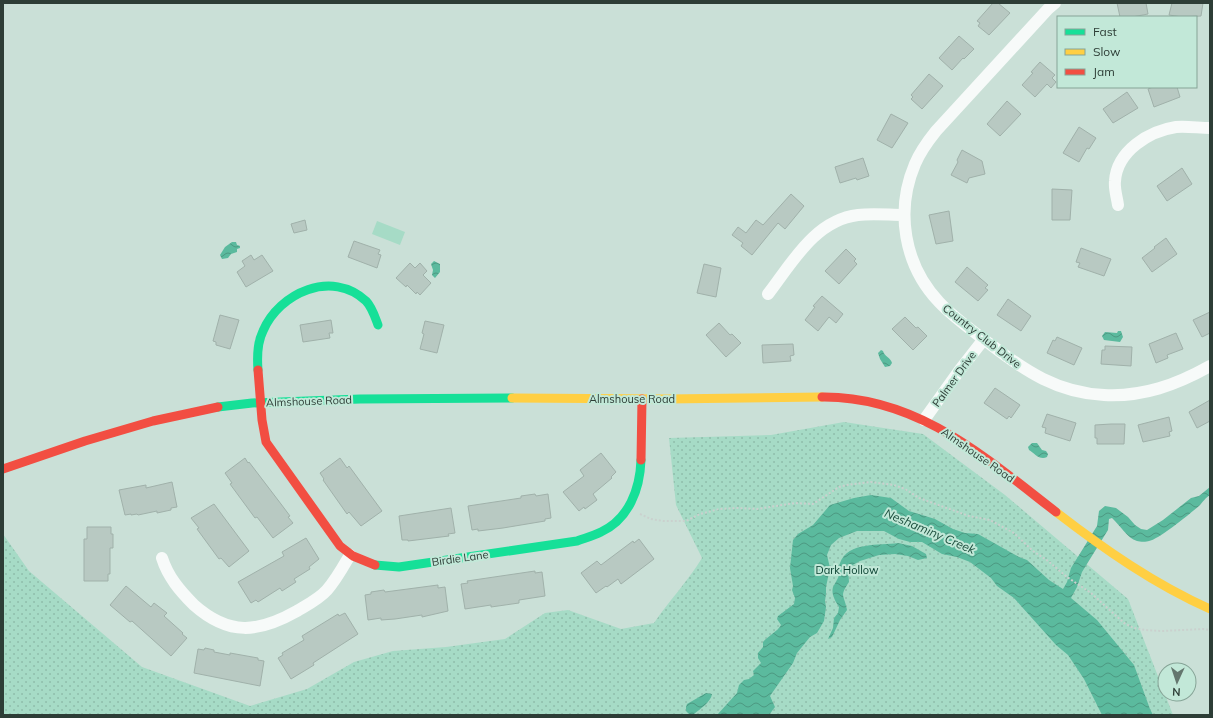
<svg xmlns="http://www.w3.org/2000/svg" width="1213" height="718" viewBox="0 0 1213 718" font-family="Mulish,sans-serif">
<defs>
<pattern id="green-dots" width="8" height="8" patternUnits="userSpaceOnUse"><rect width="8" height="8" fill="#a6dbc6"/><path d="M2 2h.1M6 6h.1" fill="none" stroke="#8fbdab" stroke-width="1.8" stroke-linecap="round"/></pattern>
<pattern id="water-waves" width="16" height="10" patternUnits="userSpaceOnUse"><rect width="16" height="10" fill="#5bba9e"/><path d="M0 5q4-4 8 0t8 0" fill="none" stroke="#4c9882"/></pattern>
</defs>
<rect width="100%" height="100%" fill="#cae0d7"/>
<!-- green -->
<path fill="url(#green-dots)" d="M844 422 923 434 1005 495 1128 599 1173 715H3V534L29 571 142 667 250 706 307 689 354 662 393 651 446 647 505 639 545 613 568 610 621 629 654 623C669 601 688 581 702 558L676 505 669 438 771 435Z"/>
<!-- pitch -->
<path fill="#a6dbc6" d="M377 221 405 232 400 245 372 234Z"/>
<!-- water -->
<path fill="url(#water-waves)" d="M232 242H236L237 245 240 246V248L237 249V252L231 254 228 258 222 259 220 255 225 247Z
M434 261 440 264V272L435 278 432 275 433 270 431 264Z
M1118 331H1121L1123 337 1120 342 1104 340 1102 336 1105 332 1117 333Z
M881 350 883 351C884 356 891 358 892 363L890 366 885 367 880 359 878 353Z
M1032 443H1037L1042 450 1046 451 1048 454 1047 457C1040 461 1034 453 1029 450L1028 447Z
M1210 487V495C1205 498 1203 502 1199 506 1192 512 1158 540 1149 541 1147 542 1140 542 1137 541 1127 538 1120 525 1112 518L1109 519 1108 530 1082 572 1077 587 1071 598 1097 620 1134 665 1150 709 1153 715H1102L1084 679 1068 655 1056 645 1014 598 997 586 991 578 970 562 957 557 942 554 922 542H910L899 539 884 531H857L839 538 831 545 827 555 830 568 826 587V594L825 601 826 607 824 621 817 633 810 637 797 653 793 663 770 696 775 707 769 715H717L737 693 739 685 744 680 749 679 754 675 753 671 761 663 758 658V653L763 647V642C769 635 777 632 781 625L777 619 778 616 794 604 795 598 792 590 793 586 790 568 793 540 798 534 813 525 830 505 854 498 871 495 891 498 909 511 935 519 953 529 965 533 978 534 1019 557 1027 560 1049 580 1063 589 1067 582 1071 568 1097 526 1099 511 1105 506 1116 508 1128 517 1135 525 1141 529 1147 530 1163 520 1191 498 1199 496Z
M898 543 912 546 926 554 927 558 918 560 908 556 895 554 879 555 860 561 851 566 848 569 849 582C839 597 844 594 847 610L840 620 832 637 828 639 833 628 834 618 838 613 839 607C835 601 831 594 833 587 835 583 838 579 839 575 840 571 838 567 840 563 848 541 880 546 898 543Z
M706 693 712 694C711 702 700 709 694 714H689L686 711V707L687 704Z"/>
<!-- building -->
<path fill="#b8c9c2" stroke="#a0b1aa" d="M993 3H998L1010 13 989 35 978 26 980 23 977 21Z
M1117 3H1146L1148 14 1132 17H1120Z
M1172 3H1203L1201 16 1182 17 1169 15Z
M959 36 974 49 964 59 963 58 952 70 939 58Z
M1040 62 1055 75 1052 78 1056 82 1051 88 1047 84 1035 97 1022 85 1033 73 1031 72Z
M929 74 943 86 922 109 911 99 913 97 911 95Z
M1153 87H1177L1180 97 1154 107 1148 89Z
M1127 92 1138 108 1113 123 1103 109Z
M1007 101 1021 114 1000 136 987 124Z
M891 114 908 123 892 148 877 140Z
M1079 127 1096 138 1089 149 1087 148 1079 162 1063 153Z
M962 150 982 161 985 174 969 178 967 183 951 175 958 162 957 160Z
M863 158 869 176 857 180 856 178 840 183 835 167Z
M1182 168 1192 184 1167 201 1157 186Z
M1052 189 1072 190 1070 220H1052Z
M791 194 804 206 785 229 778 223 752 255 741 246 743 243 732 235 738 227 746 233 756 220 763 225Z
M949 211 953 241 936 244 929 215Z
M305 220 307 230 294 233 291 224Z
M1166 238 1177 254 1152 272 1142 258 1155 248 1154 247Z
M354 241 380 250 378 254 381 255 377 268 348 257Z
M1081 248 1111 259 1104 276 1078 267 1080 263 1076 262Z
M846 249 856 259 854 261 857 264 839 284 825 271Z
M251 255 254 260 262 255 273 271 246 287 237 272 245 266 242 261Z
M410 263 415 268 420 263 427 271 423 275 431 283 420 295 417 292 416 294 407 285 406 287 396 278Z
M704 264 721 268 716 297 697 293Z
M967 267 988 285 985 288 988 290 978 301 955 282Z
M822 296 843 314 836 323 829 317 818 331 805 320 815 307 813 306Z
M1008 299 1031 316 1021 331 997 315Z
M1210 312V333L1202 337 1193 320Z
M220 315 239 320 230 349 216 345V342L213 341Z
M905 317 916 328 918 327 927 336 913 350 892 329Z
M331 320 333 333H329L330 338 303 342 300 325Z
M425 321 444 325 437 353 420 349 424 334 422 333Z
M719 323 730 335 732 334 741 343 726 357 706 335Z
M1176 333 1183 349 1167 355 1168 358 1156 363 1149 344Z
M1057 337 1082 348 1074 365 1047 353 1053 340 1055 341Z
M793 344 794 355 790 356 791 361 763 363 762 345Z
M1105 346 1132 347 1131 366 1101 364 1102 350H1105Z
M995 388 1020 405 1011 418 1009 416 1007 419 984 403Z
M1210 400V421L1197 428 1189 412Z
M1047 414 1076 423 1070 441 1045 433 1046 428 1042 427Z
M1169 417 1172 431 1169 432 1170 436 1143 442 1138 425Z
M1111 424H1125L1124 444H1097V438H1095V425Z
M601 453 616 472 611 477 612 478 593 494 597 500 585 509 584 507 579 511 563 492 584 476 580 470Z
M245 458 248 463 249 462 281 504 290 516 288 517 293 523 273 538 257 517 255 518 230 484 232 483 225 473Z
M340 458 347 468 349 466 382 511 361 526 349 512 347 514 323 480 324 479 320 473Z
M172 482 177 507 171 508V510L157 513V511L138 515 137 514 131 515V514L125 515 119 490 146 485V488Z
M535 494 536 496 548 494 551 518 545 519V521L503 528 478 531V529L472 530 468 506 521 498V496Z
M214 504 249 551 229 567 221 558 219 559 197 529 199 528 191 518Z
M451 508 455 533 448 534 449 536 408 541V540H402L399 516Z
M87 527H111V534H113V548H110V574H108V581H84V539H87Z
M306 538 319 559 309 567 310 569 294 579 296 582 282 591 280 588 258 602 256 600 251 603 238 582 284 556 282 552Z
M639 539 654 559 621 584 618 579 607 587 606 586 596 593 581 573 597 561 601 565 633 541 634 543Z
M535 571V573L542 572 545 596 519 600V603L491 607V605L465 609 461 584 468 583 467 581Z
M438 585V588L445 587 448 611 422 617V615L395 619 381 620V618L368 620 365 595 371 594V592L384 590 385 592Z
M126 586 151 607 154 603 167 613 164 616 183 633 182 634 187 638 171 656 132 621 130 622 110 605Z
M345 613 358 634 313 663 314 665 291 679 278 658 283 655 282 653 304 640 302 636 338 614 339 616Z
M205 648 214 650V652L230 655V653L258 658V660L264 661 260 686 194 673 198 649 204 650Z"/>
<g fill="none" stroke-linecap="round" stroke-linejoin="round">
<!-- path -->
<path stroke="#cad1ce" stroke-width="2" stroke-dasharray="2 2" stroke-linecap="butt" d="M640 514 651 519 663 521H686L700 514 719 509 738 508 757 509 795 503 813 504 839 487 847 485 871 482 894 485 905 489 919 498 969 516 990 520 1014 533 1033 551 1048 561 1067 577 1091 593 1124 623 1134 628 1145 630 1162 631 1203 629 1210 630"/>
<!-- street -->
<path stroke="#f7faf9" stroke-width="12" d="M1055 3 1048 9 936 131C928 141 920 152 915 164 895 211 904 265 939 302 954 318 973 331 990 344 1025 371 1058 393 1104 395 1143 397 1176 385 1210 366
M1118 205C1117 197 1114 189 1115 181 1117 151 1149 131 1176 127 1187 126 1199 128 1210 128
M768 294C792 263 815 220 858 215 873 213 889 215 904 215
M924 420 959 371 984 339
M162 558C168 577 180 591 194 605 229 636 258 633 297 611 307 605 319 599 327 590 336 580 343 567 350 555"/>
<!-- fast -->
<path stroke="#16e098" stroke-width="9" d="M258 370C257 357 257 343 263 331 279 293 332 269 366 301 372 307 375 317 378 325
M218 407 252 403 360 399 512 398
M375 565 399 567 577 541C585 538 593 536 601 532 629 519 640 489 641 460"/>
<!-- slow -->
<path stroke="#ffcf43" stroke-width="9" d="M512 398 667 399 822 397
M1056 512C1104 549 1154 584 1210 609"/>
<!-- jam -->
<path stroke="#f24e42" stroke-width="9" d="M258 370 262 420 266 442 340 546 353 556 375 565
M822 397C917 396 985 457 1056 512
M641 460 642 399
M3 469 85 441 153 421 218 407"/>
</g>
<g text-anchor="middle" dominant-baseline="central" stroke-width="4" stroke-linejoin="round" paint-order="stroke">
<!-- street labels -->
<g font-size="11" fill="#2d3d36" stroke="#c2e8d8">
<text transform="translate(982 336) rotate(38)">Country Club Drive</text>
<text transform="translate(954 379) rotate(-54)">Palmer Drive</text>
<text x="632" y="399">Almshouse Road</text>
<text transform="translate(309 401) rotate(-2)">Almshouse Road</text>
<text transform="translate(978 455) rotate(35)">Almshouse Road</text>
<text transform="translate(460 558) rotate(-8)">Birdie Lane</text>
</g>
<!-- park labels -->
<g font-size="11" fill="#053c2c" stroke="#c2e8d8">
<text x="847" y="570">Dark Hollow</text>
</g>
<!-- water labels -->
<g font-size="12" font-style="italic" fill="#1c4e3d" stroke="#c2e8d8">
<text transform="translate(930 531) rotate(23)">Neshaminy Creek</text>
</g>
</g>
<!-- border -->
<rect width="1213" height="718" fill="none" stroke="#2d3d36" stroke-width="8"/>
<!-- legend -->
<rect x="1057" y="16" width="140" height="72" fill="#c2e8d8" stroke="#86a497"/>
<rect x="1065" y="29" width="20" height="6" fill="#16e098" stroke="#86a497"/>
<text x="1093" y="36" font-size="12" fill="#2d3d36">Fast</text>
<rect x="1065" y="49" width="20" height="6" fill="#ffcf43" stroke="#86a497"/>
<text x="1093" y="56" font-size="12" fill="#2d3d36">Slow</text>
<rect x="1065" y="69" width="20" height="6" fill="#f24e42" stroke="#86a497"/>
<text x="1093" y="76" font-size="12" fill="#2d3d36">Jam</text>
<!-- north arrow -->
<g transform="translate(1177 682) rotate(183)"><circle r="19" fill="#c2e8d8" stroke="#86a497"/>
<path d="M0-3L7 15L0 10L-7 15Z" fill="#64766e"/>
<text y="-6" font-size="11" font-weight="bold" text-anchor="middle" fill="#2d3d36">N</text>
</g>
</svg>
